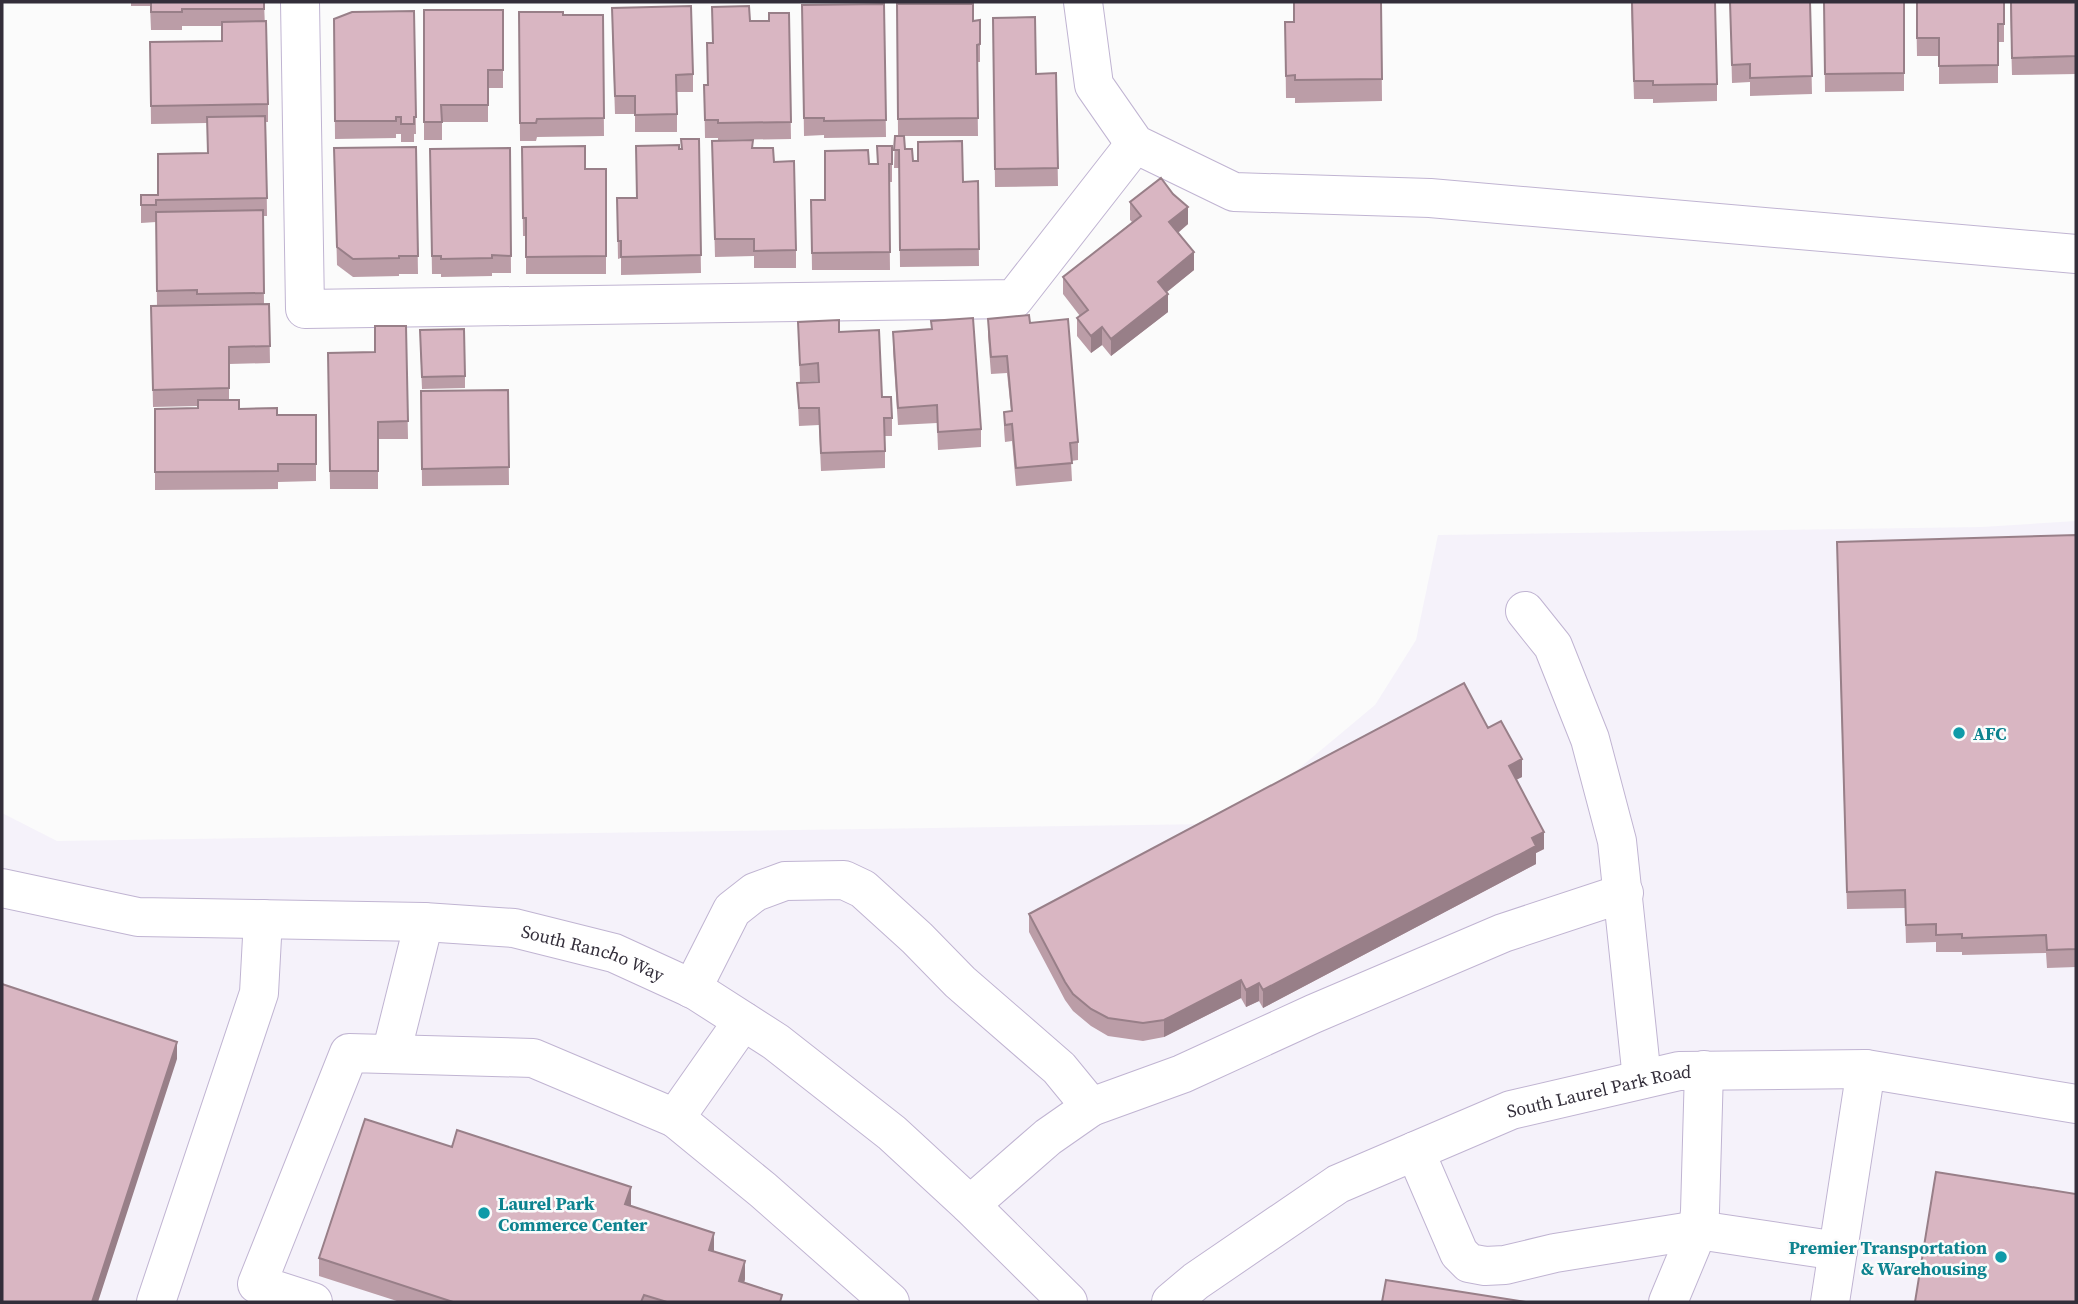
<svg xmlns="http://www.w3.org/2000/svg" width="2078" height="1304" viewBox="0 0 2078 1304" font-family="'Source Serif 4',serif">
<rect width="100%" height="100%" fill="#fbfbfb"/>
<!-- built -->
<path fill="#f5f2fa" d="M2076 521V1302H2V813L57 841 1211 824 1272 791 1375 705 1416 640 1438 535 1982 527Z"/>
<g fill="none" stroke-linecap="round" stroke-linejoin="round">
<!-- minor casing -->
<g stroke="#c0b4d2" stroke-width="40">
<g id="minor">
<path d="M300 2 305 309 1014 299 1135 144"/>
<path d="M1083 2 1094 85 1135 144 1234 192 1430 198 2076 254"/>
<path d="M1525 611 1553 646 1590 739 1617 841 1642 1079"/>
<path id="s1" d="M2 888 138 917 424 922 514 928 614 953 695 990 776 1042 892 1133 970 1205 1068 1302"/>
<path d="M692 989 732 910 755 892 785 881 844 880 863 889 917 938 960 982 1059 1068 1091 1107"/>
<path d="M743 1021 675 1118 763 1190 890 1302"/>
<path d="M391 1054 424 922"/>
<path d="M1415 1151 1459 1253 1469 1263 1485 1266 1505 1265 1555 1253 1698 1230 1838 1251"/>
<path d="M970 1205 1048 1137 1091 1107 1182 1074 1313 1014 1503 933 1624 893"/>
<path d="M156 1302 259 993 263 919"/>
<path d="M313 1302 257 1284 349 1053 533 1058 675 1118"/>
<path id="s2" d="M1171 1302 1196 1281 1338 1184 1511 1110 1679 1071 1866 1069 2076 1104"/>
<path d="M1668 1302 1698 1230 1700 1211 1704 1070"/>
<path d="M1830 1302 1866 1069"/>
</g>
</g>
<!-- minor -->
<use href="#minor" stroke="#fff" stroke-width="38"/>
</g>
<!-- wall -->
<path fill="#bb9da7" d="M131 2H264L268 104V122H266L267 216H263L264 304H269L270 363 229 364V400L239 409 277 415H316V481L278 482V489L155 490V409L198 408V406L153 407 151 306H157L156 222 141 223V195H158L208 153 207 123 151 124 150 42 222 41V26H182V30H151L150 6H131Z
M1381 2 1382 101 1295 103V98H1286L1285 22H1294Z
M1631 2 1717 84V101L1653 103V99H1634Z
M1730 2H1810L1812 94 1750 96V82L1732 83Z
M1824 2H1904V91L1825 92Z
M1916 2H2004V42H1998V83L1939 84V56H1917Z
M2010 2H2076V74L2012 75Z
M884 4 886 137 824 138V135L804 136 802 5Z
M897 4 973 21 980 20V62H977L978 136H904L905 149 913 161 963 182 978 181 979 266 900 267 899 168H894L895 136H898Z
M424 10H503V88H488V122H442V140H424Z
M414 11 416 134H414V142H401V134H396V138L335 139 334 19Z
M519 12 563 15H603L604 136 537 137 536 141H520Z
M789 13 791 139 718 140V138H705L704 85H708L713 43 750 21H769Z
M993 18 1036 74 1056 73 1058 186 995 187Z
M612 26 693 74V92H677V132H635V114H615Z
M699 139 701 273 621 275V258L618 259 617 198H637L679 149H681Z
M712 141 752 148 774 162 796 250V268H754V256L715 257Z
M892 146V182H889L890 270H812L811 200H825L869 164H877Z
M416 147 418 274H399V276L353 277 337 265 334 148Z
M522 147 585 169H606V274H526V236H523Z
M510 148 511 273H492V276L441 277V274H432L430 149Z
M1130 202 1188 224 1178 233 1194 270 1167 292 1168 312 1111 356 1102 345 1091 353 1077 336V318L1080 316 1063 294V277L1132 222 1130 220Z
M988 319 1030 323 1078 442V460L1071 461 1072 481 1016 486 1012 441 1005 442 1004 429V412L1011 411 1007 373 991 374 988 336Z
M798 322 839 332 882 397 892 418V436H885V468L821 471 819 425 799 426 797 383 818 382V381L800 382Z
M406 326 408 439H378V489H330L328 353 375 352Z
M893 332 981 429V447L938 450 937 423 898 425 893 350Z
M420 342 465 376V388L422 389Z
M508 390 509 485 422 486 421 391Z
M2076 535V967L2047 968 2046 953 1962 955V952H1936V942L1906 943 1905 908 1847 909 1837 559Z
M1488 728 1522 777 1516 780 1544 849 1536 853V864L1263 1008 1259 1001 1246 1007 1241 998 1164 1037 1143 1041 1108 1036 1091 1026 1073 1011 1065 1000 1029 932V914Z
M630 1206 714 1251 745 1279 744 1283 782 1302H400L319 1276V1258Z"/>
<!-- shaded-wall -->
<path fill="#987f88" d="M1188 207V224L1169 240V222Z
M1194 252V270L1158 299V282Z
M1168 294V312L1111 356V339Z
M1102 327V345L1091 353V336Z
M1522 759V777L1509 783V766Z
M1544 832V849L1536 853V864L1263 1008V990Z
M1241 980V998L1164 1037V1020Z
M1259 983V1001L1246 1007V990Z
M177 1042V1059L98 1302H92Z
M631 1187V1205L625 1222V1204Z
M714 1233V1251L709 1250Z
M745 1261V1279L739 1299V1281Z"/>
<!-- building -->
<path fill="#d9b6c2" stroke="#987f88" stroke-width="2" d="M151 2H264V9H182V12H151Z
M1294 2H1381L1382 79 1295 80V75L1286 76 1285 22H1294Z
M1632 2H1715L1717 84 1653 85V81H1634Z
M1730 2H1810L1812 76 1750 78V64L1732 65Z
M1824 2H1904V73L1825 74Z
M1917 2H2004V24H1998V65L1939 66V38H1917Z
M2011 2H2076V56L2012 58Z
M884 4 886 120 824 121V118H804L802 5Z
M897 4H973V21L980 20V44L977 45 978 118 898 119Z
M691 6 693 74 676 75 677 114 635 115V96H615L612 8Z
M749 6 750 21H769V13H789L791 122 718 123V120H705L704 85H708L707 43H713L712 7Z
M424 10H503V70H488V105H441L442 122H424Z
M414 11 416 117H414V124H401V117H396V121H335L334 19 352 12Z
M519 12H563V15H603L604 118 537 119 536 123H520Z
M1035 17 1036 74 1056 73 1058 168 995 169 993 18Z
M266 21 268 104 151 106 150 42 222 41V22Z
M265 116 267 198 156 200V205H141V195H158V154L208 153 207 117Z
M895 136H904L905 149H912L913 161H918V142L962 141 963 182 978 181 979 249 900 250 899 150H894Z
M681 139H699L701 255 621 257V241H618L617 198H637L636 146 679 145V149H682Z
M753 140 752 148H773L774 162 794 161 796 250 754 251V239H715L712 141Z
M585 146V169H606V256L526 257V218H523L522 147Z
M877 146H892V164H889L890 252 812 253 811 200H825V151L868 150 869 164H878Z
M416 147 418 256H399V258L353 259 337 247 334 148Z
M510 148 511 256 492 255V258L441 259V256H432L430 149Z
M1161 178 1173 194 1188 207 1169 222 1194 252 1158 282 1168 294 1111 339 1102 327 1091 336 1077 318 1088 310 1063 277 1141 216 1130 202Z
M263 210 264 293 197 294V290L157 291 156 212Z
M269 304 270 346 229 347V388L153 390 151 306Z
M1029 315 1030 323 1068 319 1078 442 1070 443 1072 463 1016 468 1012 424 1005 425 1004 412 1012 411 1007 356 991 357 988 319Z
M973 318 981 429 938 432 937 405 898 408 893 332 932 329 931 321Z
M839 320V332L879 330 882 397H891L892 418H884L885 451 821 453 819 408H799L797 383 819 382 818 363 800 365 798 322Z
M375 326H406L408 421 378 422V471H330L328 353 375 352Z
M464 329 465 376 422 377 420 330Z
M508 390 509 467 422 469 421 391Z
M198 400H239V409L277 408V415H316V464H278V471L155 472V409L198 408Z
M2076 535V949L2047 950 2046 935 1962 938V934L1936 935V924L1906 925 1905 890 1847 892 1837 542Z
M1464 683 1488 728 1501 721 1522 759 1509 766 1544 832 1532 838 1536 846 1263 990 1259 983 1246 990 1241 980 1164 1020 1143 1023 1108 1018 1091 1009 1073 994 1065 982 1029 914Z
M2 984 177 1042 92 1302H2Z
M365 1119 452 1147 457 1130 631 1187 625 1204 714 1233 709 1250 745 1261 739 1281 782 1295 780 1302H667L644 1295 641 1302H453L319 1258Z
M1936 1172 2076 1194V1302H1915Z
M1386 1280 1526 1302H1382Z"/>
<!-- markers -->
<g fill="#0f9aa8" stroke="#fbfbfb" stroke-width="2.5">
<circle cx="1959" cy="733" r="7"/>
<circle cx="484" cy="1213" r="7"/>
<circle cx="2001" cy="1257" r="7"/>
</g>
<g text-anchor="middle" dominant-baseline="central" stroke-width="5" stroke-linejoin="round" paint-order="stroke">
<!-- culture labels -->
<g font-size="18" font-weight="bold" fill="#0d838f" stroke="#fbfbfb" text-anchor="start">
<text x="1973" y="733">AFC</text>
<text x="498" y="1203">Laurel Park<tspan x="498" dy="21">Commerce Center</tspan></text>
<text x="1987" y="1247" text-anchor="end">Premier Transportation<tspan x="1987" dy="21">&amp; Warehousing</tspan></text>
</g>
<!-- street labels -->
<g font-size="18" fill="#332e3a" stroke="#fbfbfb">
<text stroke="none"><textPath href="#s1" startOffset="598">South Rancho Way</textPath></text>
<text stroke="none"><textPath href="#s2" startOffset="483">South Laurel Park Road</textPath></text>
</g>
</g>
<!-- border -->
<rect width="2078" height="1304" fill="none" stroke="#332e3a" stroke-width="7"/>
</svg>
